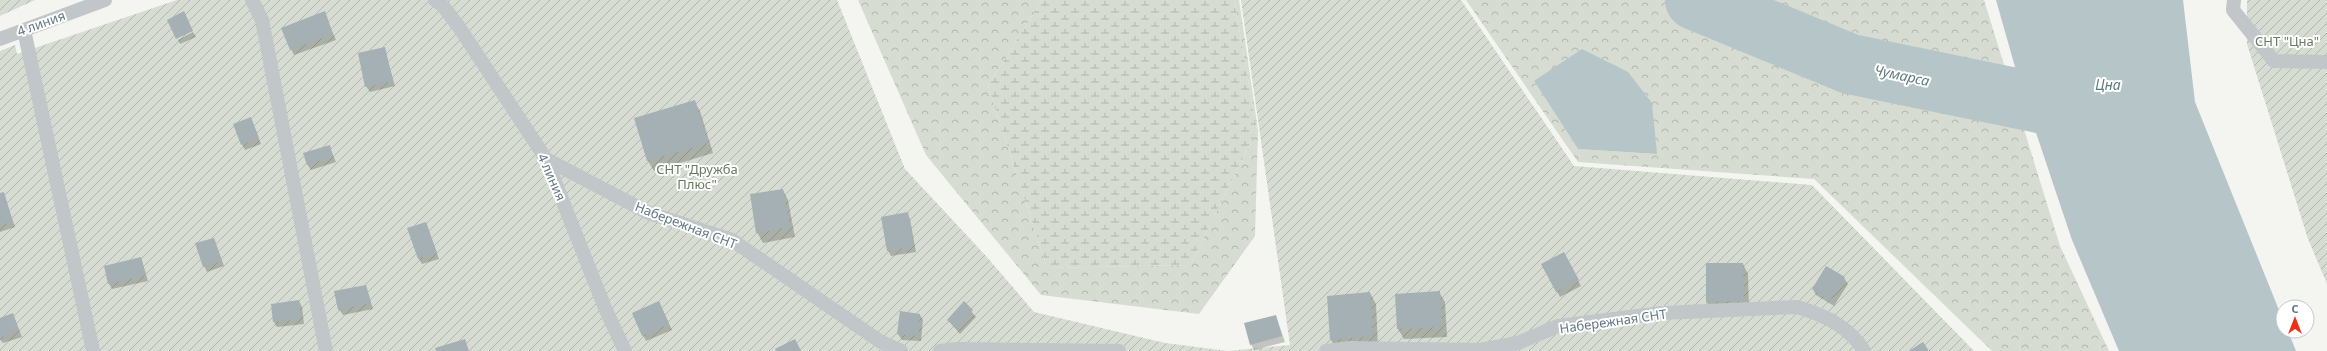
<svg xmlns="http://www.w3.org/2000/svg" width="2327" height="351" viewBox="0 0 2327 351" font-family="'Noto Sans',sans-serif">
<defs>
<pattern id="forest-crowns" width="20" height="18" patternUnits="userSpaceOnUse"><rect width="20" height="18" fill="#d6dcd1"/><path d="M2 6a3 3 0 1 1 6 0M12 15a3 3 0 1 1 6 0" fill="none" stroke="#b1b7af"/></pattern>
<pattern id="wetland-marsh" width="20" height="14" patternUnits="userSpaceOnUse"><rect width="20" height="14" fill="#d6dcd1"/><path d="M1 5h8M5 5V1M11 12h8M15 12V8" fill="none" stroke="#b1b7af"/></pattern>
<pattern id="garden-furrows" width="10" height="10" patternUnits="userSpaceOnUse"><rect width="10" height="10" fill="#d6dcd1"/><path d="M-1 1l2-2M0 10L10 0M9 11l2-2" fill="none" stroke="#b1b7af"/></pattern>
</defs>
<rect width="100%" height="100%" fill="#f4f4f0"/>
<!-- forest -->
<path fill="url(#forest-crowns)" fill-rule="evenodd" d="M858 0H1042L988 86 1047 268 1190 265 1257 130 1234 0H1239L1258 130 1255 236 1199 314 1041 295 926 155Z
M1466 0H1984L2060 246 2109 351H1992L1814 179 1578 162ZM1534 81 1656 154 1578 149Z"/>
<!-- wetland -->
<path fill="url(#wetland-marsh)" d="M1042 0H1234L1257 130 1190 265 1047 268 988 86Z"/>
<!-- garden -->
<path fill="url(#garden-furrows)" d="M0 0H35L0 16Z
M177 0H837L905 169 986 256 1034 312 1165 343 1228 351 1290 345 1241 0H1461L1574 166 1812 185 1974 351H0V51L15 45 17 54Z
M2247 0H2327V284L2308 239 2247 44Z"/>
<!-- water -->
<path fill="#b6c5c7" d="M1996 0H2183L2195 102 2283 320V331H2288L2296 351H2119L2072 240 2021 88Z
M1582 49 1628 72 1652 103 1657 154 1578 149 1534 81Z"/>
<!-- shadow -->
<path fill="#0003" d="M324 13 336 40 294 55 291 49Z
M193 32 196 37 180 44 178 40Z
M384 48 395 86 370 92 366 86Z
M694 101 700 111 713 153 654 171 648 161 635 119Z
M251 119 261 144 245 150 242 144Z
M329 146 336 162 311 170 307 164Z
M783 190 788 200 795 237 763 243 757 232Z
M3 193 15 227 0 232V194Z
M907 213 910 219 916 252 891 256 888 250Z
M426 223 439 259 422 264 419 259Z
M214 239 224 266 207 272 204 266Z
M1563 253 1581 286 1560 297 1543 264Z
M141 258 148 281 112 289 109 284Z
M1743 264 1748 274 1749 311 1713 312 1707 302Z
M1827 267 1844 278 1848 284 1834 306 1816 295 1813 289Z
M366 286 373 309 343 315 339 309Z
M1439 292 1445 302 1447 337 1404 339 1398 329Z
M1370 293 1376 304 1378 346 1337 350 1331 340Z
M299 301 302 307 304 324 277 327 274 322Z
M659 302 672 330 646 341 633 314Z
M964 303 976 317 960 334 948 320Z
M13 314 22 337 3 343 0 339V319Z
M920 315 923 320 921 341 902 340 898 334Z
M1276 316 1285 342 1254 350 1251 344Z"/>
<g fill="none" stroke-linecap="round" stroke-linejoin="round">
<!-- river -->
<path stroke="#b6c5c7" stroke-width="60" d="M1695 0 1850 64 2107 117"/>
</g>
<!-- building -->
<path fill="#a5b0b4" d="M184 11 193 31 176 39 167 20Z
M325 11 333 34 290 50 281 28Z
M385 47 393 81 365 87 358 53Z
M695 100 708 143 647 161 634 118Z
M251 117 259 138 241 145 233 124Z
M330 145 333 156 307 165 303 153Z
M783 189 790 227 756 233 750 194Z
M4 192 13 222 0 225V193Z
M908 212 914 246 887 251 881 217Z
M426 222 437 253 418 259 407 228Z
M214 238 222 261 203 267 195 243Z
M1564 252 1579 280 1556 292 1541 264Z
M141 257 146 275 108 284 104 266Z
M1706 263H1743L1744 301 1706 302Z
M1826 266 1845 277 1830 301 1812 289Z
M366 285 371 303 338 310 334 291Z
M1440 291 1442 327 1397 329 1395 294Z
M1370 292 1373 336 1330 340 1327 296Z
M299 300 301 319 273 322 271 304Z
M659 301 669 324 642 336 632 313Z
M964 301 973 310 957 329 947 320Z
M900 311 920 314 918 336 897 334Z
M13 313 19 331 0 338V318Z
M1276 315 1282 336 1250 345 1244 323Z
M465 339 469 351H436L435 348Z
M795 339 801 351H776L775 349Z
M1923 342 1929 351H1909Z"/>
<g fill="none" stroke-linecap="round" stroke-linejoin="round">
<!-- lane -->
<path stroke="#c1c6c8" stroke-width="14" d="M252 0 262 20 326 351
M435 0 443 6 459 27 546 159 605 308 625 351
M2234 0 2233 10 2274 61 2327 62
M24 30 93 351
M0 39 105 0
M546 159 649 213 732 240 881 342 901 351
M940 351 957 349 1119 351
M1326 351 1350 348 1480 350 1518 343 1558 326 1662 313 1797 307C1822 314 1850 327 1864 351"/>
</g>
<g text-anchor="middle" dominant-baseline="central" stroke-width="4" stroke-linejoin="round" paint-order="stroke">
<!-- street labels -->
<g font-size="13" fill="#617883" stroke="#fff">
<text transform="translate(41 23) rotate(-20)">4 линия</text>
<text transform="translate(552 177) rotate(66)">4 линия</text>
<text transform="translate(686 225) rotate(21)">Набережная СНТ</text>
<text transform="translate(1613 321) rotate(-8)">Набережная СНТ</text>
</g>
<!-- park labels -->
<g font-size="13" fill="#687a60" stroke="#fff">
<text x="2287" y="41">СНТ "Цна"</text>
<text x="697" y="169">СНТ "Дружба<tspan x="697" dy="15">Плюс"</tspan></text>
</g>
<!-- water labels -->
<g font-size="14" font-style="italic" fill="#5d7b80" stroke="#fff">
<text transform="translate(1902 75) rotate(12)">Чумарса</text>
<text x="2108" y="84">Цна</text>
</g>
</g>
<!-- north arrow -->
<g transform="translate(2295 319)"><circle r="19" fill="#ffffff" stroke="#c0c9cd"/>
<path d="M0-3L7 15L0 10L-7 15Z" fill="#ed3117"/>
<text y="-6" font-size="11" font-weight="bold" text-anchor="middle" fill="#617883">С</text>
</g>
</svg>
